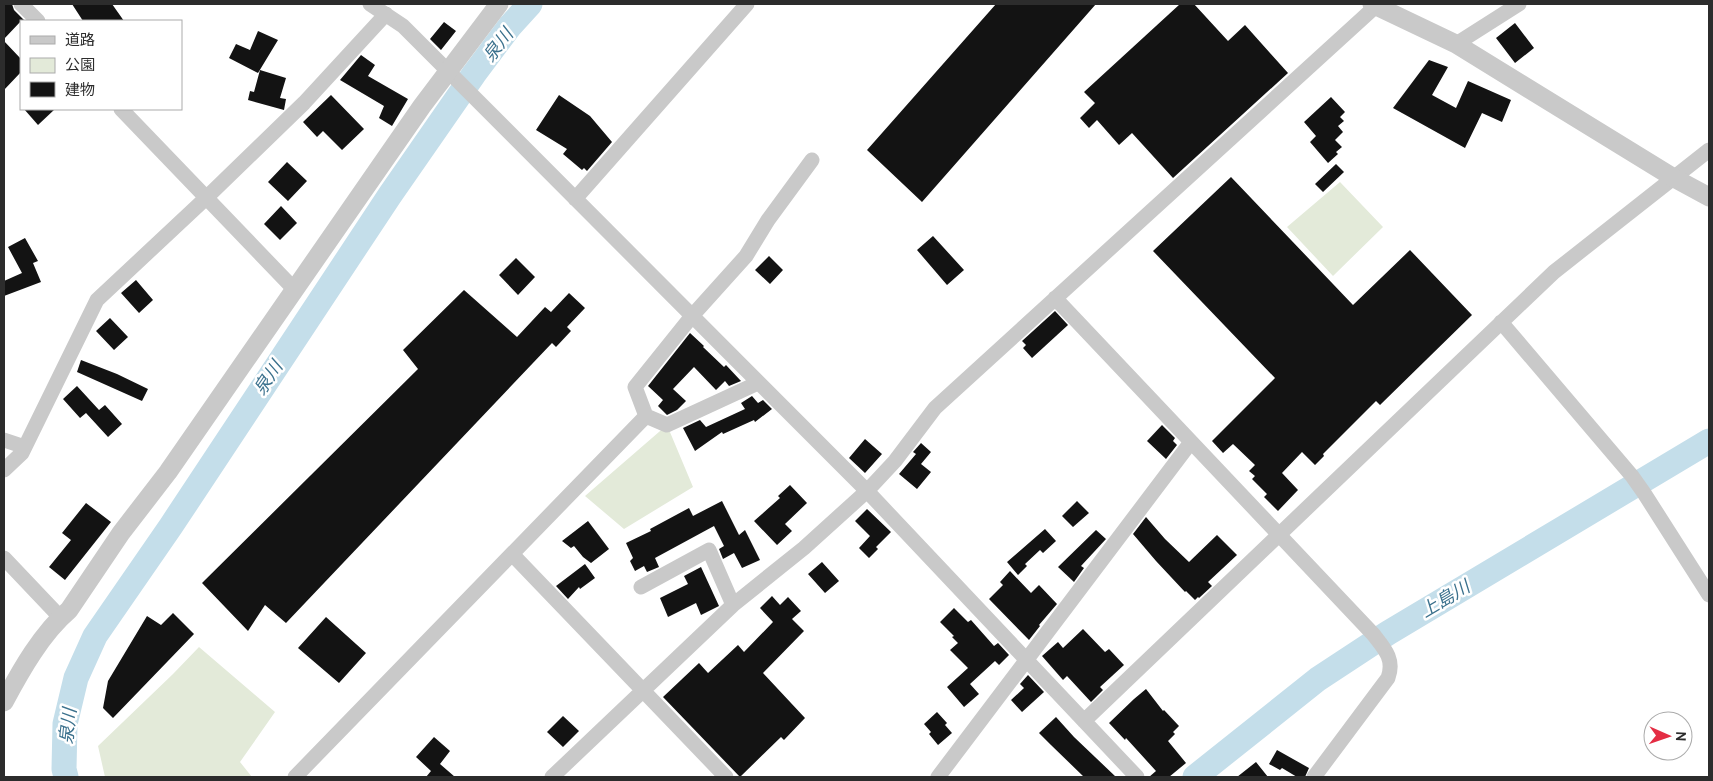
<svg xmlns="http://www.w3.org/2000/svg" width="1713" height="781" viewBox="0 0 1713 781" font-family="Cabin,'Noto Sans JP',sans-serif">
<rect width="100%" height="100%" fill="#fff"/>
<!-- green -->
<path fill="#e3ead9" d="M1340 182 1383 227 1333 276 1287 227Z
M667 425 693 487 624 529 585 496Z
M199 647 275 712 240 762 252 777H105L98 746 173 674Z"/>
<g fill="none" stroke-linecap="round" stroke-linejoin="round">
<!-- river -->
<path stroke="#c4deea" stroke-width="25" d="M66 777 64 769 65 724 76 678 95 636 171 526 390 195 474 74 510 26 530 4
M1195 777 1318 679 1388 633 1709 441"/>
</g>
<!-- building -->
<path fill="#131313" d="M4 4H12L14 10 24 20 21 21 4 39Z
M72 4H112L124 21H83Z
M996 4H1096L922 202 867 150Z
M1180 4H1194L1228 41 1245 25 1288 73 1173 178 1132 133 1119 145 1097 120 1089 128 1080 118 1095 103 1084 92Z
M444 22 456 31 441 50 430 39Z
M1515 23 1534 48 1515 63 1496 38Z
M258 31 278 40 258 73 229 58 236 44 250 50Z
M4 41 21 59V72L4 90Z
M361 55 375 65 368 76 408 99 392 126 379 118 384 106 340 80Z
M1429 60 1448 67 1432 95 1456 108 1468 81 1511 100 1502 122 1482 113 1465 148 1393 108Z
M260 70 286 78 280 98 286 99 284 110 248 100 250 91 254 92Z
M331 95 364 129 342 150 323 131 317 137 303 122Z
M559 95 590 116 612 142 587 171 584 168 582 170 563 154 567 149 536 130Z
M1331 97 1345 112 1340 117 1344 121 1338 126 1343 132 1335 140 1342 147 1336 152 1338 154 1328 163 1310 142 1316 136 1304 122Z
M24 109H55L38 125Z
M287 162 307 181 288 201 268 182Z
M1336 164 1344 172 1323 192 1315 184Z
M1231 177 1353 305 1410 250 1472 315 1380 405 1376 401 1323 454 1324 456 1315 465 1302 452 1282 473 1298 490 1278 511 1264 497 1267 494 1252 479 1255 476 1249 471 1255 465 1233 444 1223 453 1212 441 1275 378 1153 251Z
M281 206 297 223 280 240 264 224Z
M933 236 964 270 947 285 917 250Z
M25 238 38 261 33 263 41 282 4 296V281L22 273 8 247Z
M769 256 783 270 770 284 755 270Z
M516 258 535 277 518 295 499 275Z
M136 280 153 300 139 313 121 293Z
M464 290 517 337 545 307 551 312 569 293 585 308 567 327 571 331 556 347 552 343 286 623 265 605 248 631 202 583 418 369 403 350Z
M1055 311 1068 325 1032 358 1023 348 1026 345 1022 341Z
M110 318 128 337 114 350 96 331Z
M690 333 704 346 703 347 724 367 726 365 741 381 729 386 725 381 716 390 694 367 673 389 686 401 677 410 667 415 658 406 663 400 648 386Z
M81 360 117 374 148 389 142 401 77 372Z
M77 386 99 410 105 405 122 424 108 437 86 413 80 418 63 399Z
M752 396 758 403 763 400 772 409 755 422 754 420 723 434 722 432 695 451 683 428 700 420 706 427 745 409 741 403Z
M1162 425 1175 438 1173 441 1177 445 1166 459 1147 441Z
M865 439 882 454 865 473 849 458Z
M921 443 931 452 921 464 931 472 917 489 899 474 916 454 913 452Z
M790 485 807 503 785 524 792 531 777 545 754 521 780 498 778 496Z
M722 501 739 535 745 530 760 560 742 568 734 553 723 559 719 549 724 546 714 526 655 558 659 567 647 572 644 566 635 571 630 561 633 558 626 543 651 531 650 529 689 508 693 516Z
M1077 501 1089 513 1073 527 1062 516Z
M86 503 111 522 65 580 49 567 71 540 62 533Z
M867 509 891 532 876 547 878 549 869 558 859 548 870 536 855 521Z
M1146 517 1165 539 1189 562 1217 535 1237 555 1208 582 1212 586 1199 598 1198 597 1195 600 1186 591 1185 592 1156 561 1133 534Z
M588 521 609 549 591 563 583 557 574 546 571 548 562 541Z
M1045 529 1056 541 1043 553 1040 550 1025 564 1027 566 1018 575 1007 562Z
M1096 530 1106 539 1081 566 1084 568 1074 582 1058 567Z
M822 562 839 581 825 593 808 574Z
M585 564 595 578 580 589 579 587 568 599 556 586Z
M701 567 719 606 701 615 696 603 668 617 660 598 688 584 684 576Z
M1010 571 1031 593 1039 585 1057 604 1039 625 1040 626 1029 640 989 599 1003 585 1000 582Z
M772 596 780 605 788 597 801 611 792 619 804 631 763 673 805 718 784 740 781 737 740 777 663 697 699 663 708 673 738 645 744 652 773 622 760 608Z
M954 608 968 622 971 620 994 646 998 643 1009 655 999 665 995 661 970 684 979 694 964 707 947 687 968 668 950 650 958 643 952 637 954 636 940 622Z
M173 613 194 634 113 718 103 708 108 681 147 616 161 625Z
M326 617 366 653 339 683 298 648Z
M1083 629 1105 652 1109 649 1124 665 1100 687 1103 690 1091 702 1067 676 1063 680 1042 656 1058 642 1063 648Z
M1028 675 1044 692 1022 712 1011 700 1024 688 1020 684Z
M1146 689 1163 711 1164 710 1179 726 1173 732 1175 734 1168 741 1186 763 1169 777H1149L1156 771 1126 738 1125 740 1109 723 1134 699Z
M937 712 947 723 945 725 952 733 938 745 929 734 931 732 924 724Z
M563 716 579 731 563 747 547 732Z
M1056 717 1074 737 1116 777H1084L1051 745 1039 733Z
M434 737 450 751 440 764 455 777H426L431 771 416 757Z
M1277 750 1309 768 1305 777H1297L1282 768 1280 770 1269 764Z
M1256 762 1268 777H1237Z"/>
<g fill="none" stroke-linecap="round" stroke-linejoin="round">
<!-- minor -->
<path stroke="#c9c9c9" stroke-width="15" d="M21 4 38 21
M370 4 403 26 867 491 1137 777
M1456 44 1519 4
M121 109 295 290
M575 199 747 4
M1055 298 1373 634C1384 648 1395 659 1388 678L1314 777
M1501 322 1632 476 1644 493 1709 595
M646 416 667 425 758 383
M4 440 25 447
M4 470 22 453 97 300 206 198 304 103 386 14
M512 554 726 777
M4 558 60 617
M641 587 709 550 733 605
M1084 721 1554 272 1709 150
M295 777 646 416 635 387 692 316 746 256 768 220 812 160
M552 777 733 605 804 548 867 491 895 461 935 408 1376 6
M938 777 1191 442"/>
<!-- tertiary -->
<path stroke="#c9c9c9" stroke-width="19" d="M1372 4 1456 44 1674 178 1709 197
M4 702C21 670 42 633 69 610L121 533 168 472 422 106 499 4"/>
</g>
<g text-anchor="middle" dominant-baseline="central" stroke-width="5" stroke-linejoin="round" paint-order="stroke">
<!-- water labels -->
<g font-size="18" font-style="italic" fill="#3b718d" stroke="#fff">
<text transform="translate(498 45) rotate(-52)">泉川</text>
<text transform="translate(268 378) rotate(-56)">泉川</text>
<text transform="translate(1445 599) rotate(-31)">上島川</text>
<text transform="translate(68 726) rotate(-84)">泉川</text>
</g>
</g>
<!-- border -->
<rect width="1713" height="781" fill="none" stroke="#2c2c2c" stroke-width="10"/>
<!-- legend -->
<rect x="20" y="20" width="162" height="90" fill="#ffffff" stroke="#ababab"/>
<rect x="30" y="36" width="25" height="8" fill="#c9c9c9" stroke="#ababab"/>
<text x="65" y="45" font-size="15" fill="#2c2c2c">道路</text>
<rect x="30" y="58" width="25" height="15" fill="#e3ead9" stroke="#ababab"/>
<text x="65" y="70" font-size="15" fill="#2c2c2c">公園</text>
<rect x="30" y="82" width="25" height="15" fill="#131313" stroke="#ababab"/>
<text x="65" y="95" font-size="15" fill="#2c2c2c">建物</text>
<!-- north arrow -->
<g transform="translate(1668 736) rotate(92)"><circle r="24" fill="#ffffff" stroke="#ababab"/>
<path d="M0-4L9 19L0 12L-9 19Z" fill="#e42d44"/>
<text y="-8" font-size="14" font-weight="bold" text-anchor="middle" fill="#2c2c2c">N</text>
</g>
</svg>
